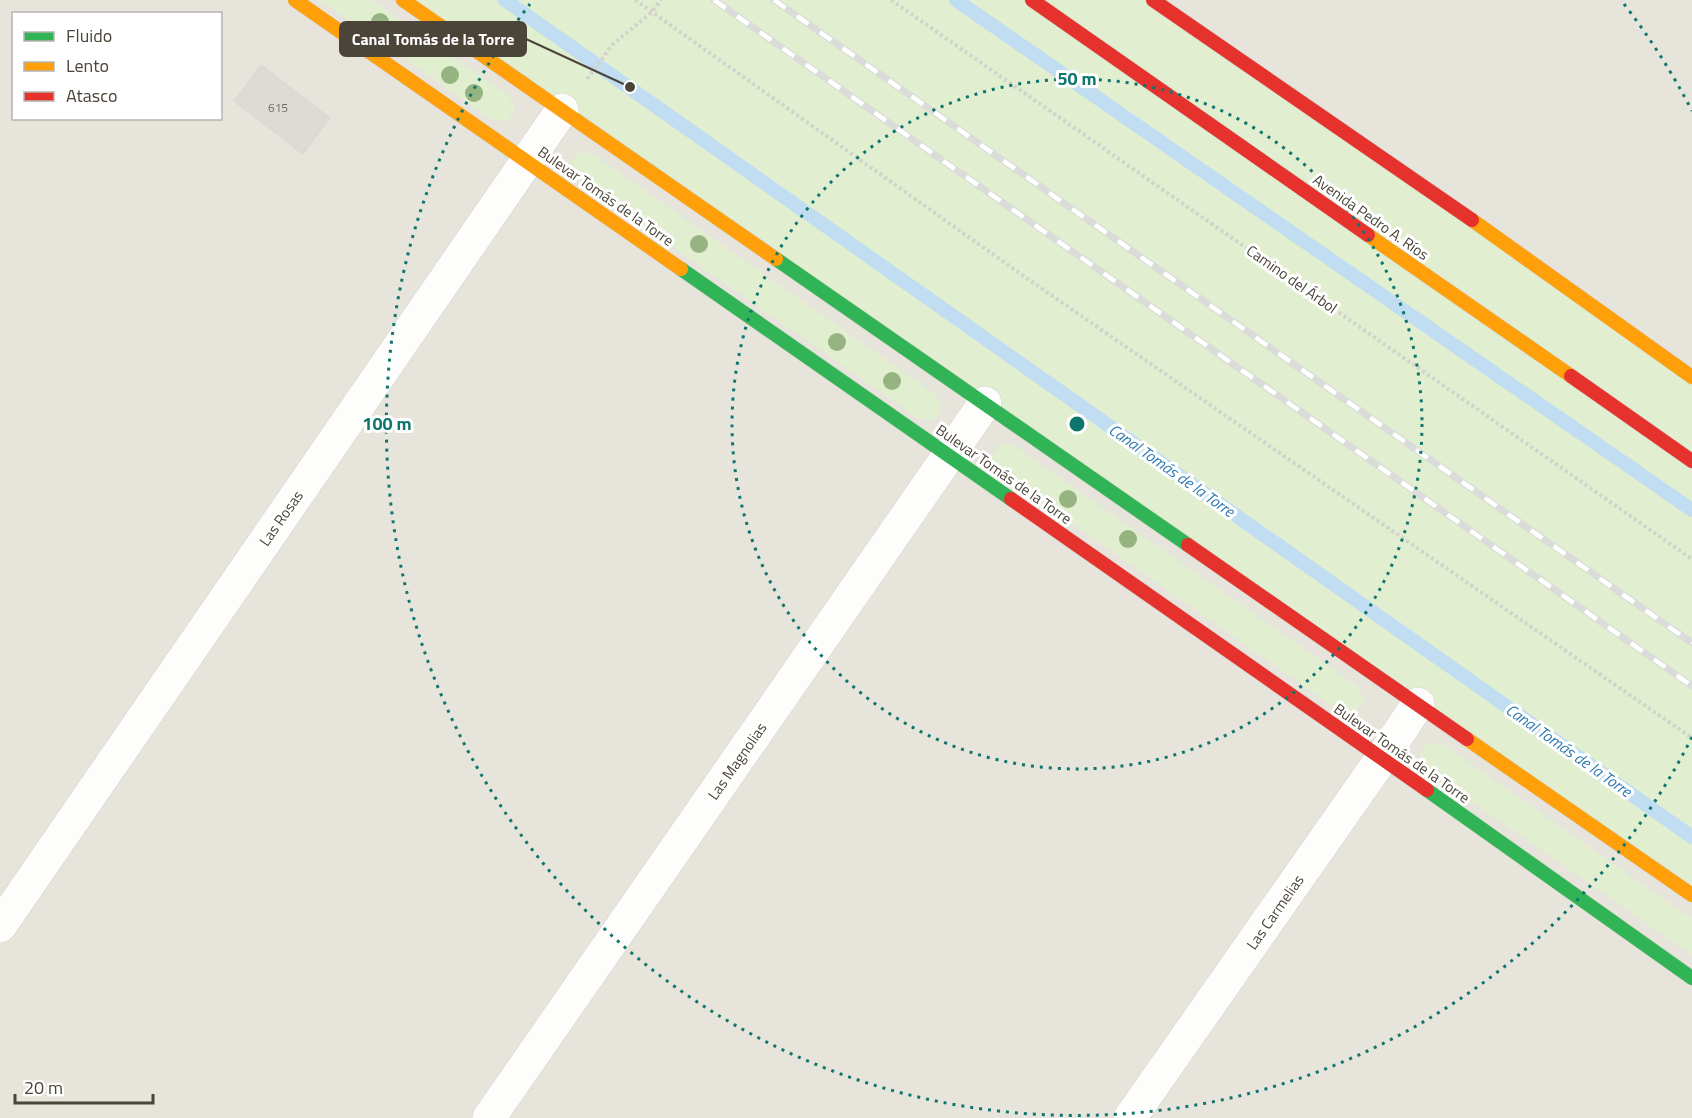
<svg xmlns="http://www.w3.org/2000/svg" width="1692" height="1118" viewBox="0 0 1692 1118" font-family="'Titillium Web',sans-serif">
<rect width="100%" height="100%" fill="#f4f2ee"/>
<!-- residential -->
<path fill="#e7e4dc" fill-rule="evenodd" d="M0 0H403L1692 895V1118H0ZM14 14H220V118H14Z
M1032 0H1692V461Z"/>
<!-- green -->
<path fill="#e1eecf" d="M319 0H372L508 95 515 108 507 121 492 120Z
M403 0H1153L1692 377V895Z
M578 153H591L935 394 942 407 934 420 919 419 571 176 569 163Z
M1000 445H1013L1357 686 1364 699 1356 712H1341L993 468 991 455Z
M1441 743 1692 919V955L1421 766 1420 753 1428 744Z"/>
<g fill="none" stroke-linecap="round" stroke-linejoin="round">
<!-- stream -->
<path stroke="#c0ddf1" stroke-width="14" d="M505 0 1692 837
M956 0 1692 510"/>
</g>
<!-- building -->
<path fill="#dedbd6" stroke="#dcd9d4" stroke-width="1.5" d="M261 65 330 118 303 154 234 101Z"/>
<g fill="none" stroke-linecap="round" stroke-linejoin="round">
<!-- street casing -->
<g stroke="#d2d0cb" stroke-width="34">
<path id="street" d="M0 926 562 110
M489 1118 985 403
M1130 1118 1382 758 1418 704"/>
</g>
<!-- fast casing -->
<g stroke="#d3cfc5" stroke-width="15">
<path id="fast" d="M776 259 1188 545
M681 269 1011 499
M1427 790 1692 978"/>
</g>
<!-- slow casing -->
<g stroke="#d3cfc5" stroke-width="15">
<path id="slow" d="M295 0 681 269
M403 0 776 259
M1472 220 1692 377
M1368 235 1571 376
M1467 739 1692 895"/>
</g>
<!-- jam casing -->
<g stroke="#d3cfc5" stroke-width="15">
<path id="jam" d="M1032 0 1368 235
M1153 0 1472 220
M1571 376 1692 461
M1011 499 1427 790
M1188 545 1467 739"/>
</g>
<!-- path -->
<path stroke="#d3d2cc" stroke-width="4" stroke-dasharray="3 3" stroke-linecap="butt" d="M635 0 1025 277 1692 738
M891 0 1692 559
M587 79 613 44 652 12 661 0"/>
<!-- street -->
<use href="#street" stroke="#fdfdfc" stroke-width="33"/>
<!-- fast -->
<use href="#fast" stroke="#30b455" stroke-width="14"/>
<!-- slow -->
<use href="#slow" stroke="#ff9f0a" stroke-width="14"/>
<!-- jam -->
<use href="#jam" stroke="#e5322d" stroke-width="14"/>
<!-- rail casing -->
<g stroke="#dbdbda" stroke-width="7">
<path id="rail" d="M714 0 1692 686
M774 0 1692 643"/>
</g>
<!-- rail -->
<use href="#rail" stroke="#fff" stroke-width="4.5" stroke-dasharray="14" stroke-linecap="butt"/>
</g>
<!-- trees -->
<g fill="#96b382">
<circle cx="380" cy="22" r="9"/>
<circle cx="450" cy="75" r="9"/>
<circle cx="474" cy="93" r="9"/>
<circle cx="699" cy="244" r="9"/>
<circle cx="837" cy="342" r="9"/>
<circle cx="892" cy="381" r="9"/>
<circle cx="1068" cy="499" r="9"/>
<circle cx="1128" cy="539" r="9"/>
</g>
<!-- distance rings -->
<g fill="none" stroke="#0f766e" stroke-width="3" stroke-dasharray="3 6">
<circle cx="1077" cy="424" r="345"/>
<path d="M1692 737A690 690 0 1 1 530 4M1624 4A690 690 0 0 1 1692 111"/>
</g>
<g text-anchor="middle" dominant-baseline="central" stroke-width="6" stroke-linejoin="round" paint-order="stroke">
<!-- number labels -->
<g font-size="12" fill="#706a61">
<text x="278" y="107">615</text>
</g>
<!-- street labels -->
<g font-size="15" fill="#4b4439" stroke="#fff">
<text transform="translate(606 196) rotate(35)">Bulevar Tomás de la Torre</text>
<text transform="translate(1371 217) rotate(35)">Avenida Pedro A. Ríos</text>
<text transform="translate(1292 279) rotate(35)">Camino del Árbol</text>
<text transform="translate(1004 474) rotate(35)">Bulevar Tomás de la Torre</text>
<text transform="translate(281 518) rotate(-55)">Las Rosas</text>
<text transform="translate(1402 753) rotate(35)">Bulevar Tomás de la Torre</text>
<text transform="translate(737 761) rotate(-55)">Las Magnolias</text>
<text transform="translate(1275 912) rotate(-55)">Las Carmelias</text>
</g>
<!-- water labels -->
<g font-size="16" font-style="italic" fill="#2e7ab2" stroke="#fff">
<text transform="translate(1172 470) rotate(35)">Canal Tomás de la Torre</text>
<text transform="translate(1569 750) rotate(35)">Canal Tomás de la Torre</text>
</g>
</g>
<circle cx="1077" cy="424" r="9" fill="#0f766e" stroke="#fff" stroke-width="3"/>
<g font-size="18" text-anchor="middle" font-weight="bold" fill="#0f766e" stroke="#fff" stroke-width="6" stroke-linejoin="round" paint-order="stroke">
<text x="1077" y="85">50 m</text>
<text x="387" y="430">100 m</text>
</g>
<!-- callouts -->
<path fill="none" stroke="#4b4439" stroke-width="2" d="M630 87L526 39"/>
<circle fill="#4b4439" stroke="#fff" stroke-width="2" cx="630" cy="87" r="6"/>
<rect fill="#4b4439" stroke="#4b4439" stroke-width="2" x="340" y="22" width="186" height="34" rx="6"/>
<g font-size="16" text-anchor="middle" font-weight="bold" fill="#fff">
<text x="433" y="45">Canal Tomás de la Torre</text>
</g>
<!-- legend -->
<rect x="12" y="12" width="210" height="108" fill="#ffffff" stroke="#b7b4b0" stroke-width="1.5"/>
<rect x="24" y="32" width="30" height="9" fill="#30b455" stroke="#b7b4b0" stroke-width="1.5"/>
<text x="66" y="42" font-size="18" fill="#4b4439">Fluido</text>
<rect x="24" y="62" width="30" height="9" fill="#ff9f0a" stroke="#b7b4b0" stroke-width="1.5"/>
<text x="66" y="72" font-size="18" fill="#4b4439">Lento</text>
<rect x="24" y="92" width="30" height="9" fill="#e5322d" stroke="#b7b4b0" stroke-width="1.5"/>
<text x="66" y="102" font-size="18" fill="#4b4439">Atasco</text>
<!-- scale -->
<path d="M15 1094v9h138v-9" fill="none" stroke="#4b4439" stroke-width="3"/>
<text x="24" y="1094" font-size="18" fill="#4b4439" stroke="#ffffff" stroke-width="4.5" paint-order="stroke">20 m</text>
</svg>
